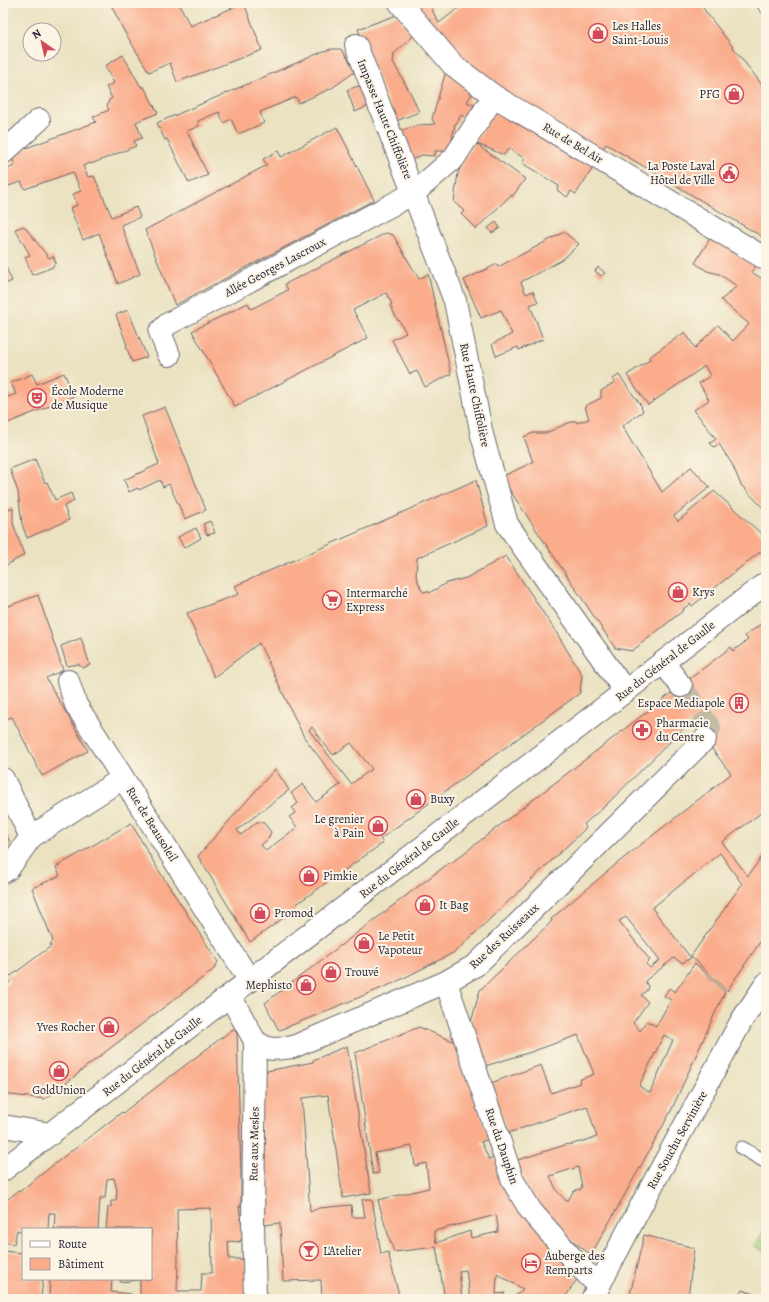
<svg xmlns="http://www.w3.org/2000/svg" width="769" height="1302" viewBox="0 0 769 1302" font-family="Alegreya,serif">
<rect width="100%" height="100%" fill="#fcf5e5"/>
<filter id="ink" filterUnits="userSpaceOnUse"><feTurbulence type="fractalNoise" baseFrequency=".025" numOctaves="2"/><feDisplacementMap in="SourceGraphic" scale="8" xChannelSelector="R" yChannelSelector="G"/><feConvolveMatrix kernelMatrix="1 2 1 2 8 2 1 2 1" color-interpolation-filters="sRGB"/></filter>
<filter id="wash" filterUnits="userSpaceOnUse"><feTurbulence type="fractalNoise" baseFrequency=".012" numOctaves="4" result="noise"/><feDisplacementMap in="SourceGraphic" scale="16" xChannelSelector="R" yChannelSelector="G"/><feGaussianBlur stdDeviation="0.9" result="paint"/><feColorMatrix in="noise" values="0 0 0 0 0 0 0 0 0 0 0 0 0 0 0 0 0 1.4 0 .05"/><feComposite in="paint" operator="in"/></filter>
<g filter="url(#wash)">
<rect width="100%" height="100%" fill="#eae2c1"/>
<!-- green -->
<path fill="#abd47f" stroke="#667b5d" d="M766 1227V1253L755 1246Z"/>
<g id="blocks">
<!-- building -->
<path fill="#faac8b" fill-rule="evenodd" d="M110 3H179L190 26 244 3 262 50 177 82 170 63 149 72 124 31Z
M412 3H431L433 12 439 23 465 3H699L766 90V239L606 144 600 154 461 62 434 26Z
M397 15 414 35 394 54 393 62 412 96 419 112 396 121 358 29Z
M332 49H340L342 50 356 71 332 88 299 103 296 97 260 112 264 123 238 134 231 119 224 123 219 112 198 121 199 126 187 131 208 175 189 183 167 139 165 140 157 123 324 51Z
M123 55 141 87H144L158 113 136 122 142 138 134 141 136 146 91 164 90 163 83 166 88 177 94 176 112 217 136 207 140 217 121 225 140 274 118 284 99 233 83 240 70 208 77 205 73 194 81 191 73 172 25 189 21 182 8 186 3 172 15 165 10 154 96 122 93 117 109 110 107 106 109 100 112 98 106 87 114 83 105 66Z
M447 68 472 94 467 102 474 105 468 119 461 115 457 123 455 124 450 151H435V156L422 155 412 160 400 131 419 125 435 124 432 119Z
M364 84 373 104 355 112 347 90Z
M497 108 594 166 576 194 571 191 567 197 557 190 559 186 522 163 525 159 509 148 504 155 475 143Z
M337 127 374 200 175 305 145 230 267 165 263 159 278 151 281 157Z
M475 143 525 179 512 197 511 195 476 229 461 214 464 211 454 202 458 173 463 162Z
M496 222 500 228 492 233 488 228Z
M24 226 49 258 53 256 56 263 53 265V267L32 275 25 257 30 255 15 229Z
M564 232 579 244 562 260 521 282 526 294 533 291 538 302 530 305 543 339 519 350 518 347 496 356 492 344 512 334 501 310 481 318 464 280 497 264 498 267Z
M386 233 393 235 419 279 428 274 451 374 425 387 417 371 410 374 392 340 406 333 399 320 398 321 390 305 392 304 386 293 353 310 368 338 235 407 192 331 248 303 251 309 288 290 285 284Z
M711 237 757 265 751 272 766 281V511L741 485 732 464 719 444 714 447 710 443 716 439 694 410 709 400 699 383 710 376 705 366 648 405 627 375 650 360 649 357 685 332 695 348 718 325 733 341 749 324 721 300 737 286 719 274 707 271 695 263Z
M5 265 12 281 3 285V266Z
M598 267 605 273 601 276 595 271Z
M128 310 147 357 132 362 126 346 127 345 116 315Z
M64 373 74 396 3 425V384L8 397 16 394 11 383 32 374 37 384Z
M619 375 642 407 641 408 643 411 622 426 662 492 691 467 710 487 674 516 678 521 714 491 766 538V547L692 606 690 604 683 609 684 610 632 651 615 648 501 477 533 462 524 437 533 433H546L568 423 576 421 577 423 589 419 585 406 601 398V391L615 382 613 379Z
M165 407 206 510 185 519 169 484 163 487 160 480 139 490 138 488 129 492 124 480 159 464 142 416Z
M35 459 45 483 47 482 55 500 71 493 74 501 64 506 69 520 27 538 22 524 18 492 10 469Z
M476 480 488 526 417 558 416 576 421 589 423 592 428 591 429 593 447 583 466 578 506 556 556 632 582 675 580 693 380 839 383 843 295 905 296 909 250 942 198 856 275 769 289 790 237 830 241 835 257 822 264 823 271 832 268 839 261 845 266 851 297 827 289 817 295 813 292 808 298 803 291 793 303 784 316 802 340 785 304 737 259 643 214 677 187 613 239 594 235 586ZM312 727 333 755 351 743 372 769 351 784 309 730Z
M13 508V523L24 555 3 567V533L5 532 3 509Z
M210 521 215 533 207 535 203 524Z
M196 528 201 538 184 548 178 537Z
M38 595 63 670 46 678 88 751 42 776 12 717 4 720 3 718V608Z
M766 620V820L761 813 722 842 748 876 766 851V933L727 991 691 956 742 884 720 853 652 908 691 958 682 963 674 958 645 981 648 986 647 990 641 995 648 1002 633 1023 640 1031 647 1021 656 1026 671 1000 664 996 669 988 675 992 695 963 725 992 716 1011 671 1111 653 1144 591 1255 568 1237 535 1203 526 1184 518 1160 568 1144 569 1145 597 1137 587 1106 508 1133 491 1083 541 1065 551 1093 580 1083 579 1080 594 1074 578 1035 531 1052 485 1066 470 1026 480 990 552 921 551 919 615 865 731 774 691 721 605 806 584 824 586 828 455 952 394 983 280 1030 278 1029 265 1003 449 863H451L731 647 733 651 748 640 745 636ZM626 917 660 960 650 968 646 964 650 960 619 921ZM664 1035 673 1040 650 1093 639 1086ZM578 1167 582 1186 580 1190 578 1189 573 1192 569 1199 566 1201 557 1191 550 1176Z
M81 638 90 665 82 668 79 664 67 666 61 646Z
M131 823 156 866 218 962 214 969 79 1072V1073L45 1099 3 1094V988L10 982 6 976 9 974 11 976 51 946 50 944 53 941 32 888 60 876 56 867Z
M3 828 10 842 7 847 3 850Z
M419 1027 455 1042 489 1139 481 1142 489 1159 494 1158 577 1279 564 1299H512L523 1289 497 1274 496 1294 505 1293 503 1296 506 1299H470L466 1270 459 1271 462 1299H445L436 1247 394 1252 385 1225 378 1200 429 1188 426 1163 415 1166 412 1146 375 1153 379 1173 373 1174 355 1053ZM496 1215 498 1227V1232L471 1238 470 1231 436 1243 434 1231Z
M233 1029 237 1033 241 1177V1206H239L244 1240H240V1242L228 1241 229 1259H245L247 1299H140V1279H151V1229H106L108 1207H111V1201H116L117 1190 114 1178 107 1179 105 1198H100L98 1229H54L55 1213H49L48 1229H23V1232L17 1230 14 1244 3 1242V1203L18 1191 19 1192 24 1188 71 1151H72L104 1126 122 1112 123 1113 125 1111ZM211 1208 212 1273H202L201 1291H177L178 1261 177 1209Z
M347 1046 371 1193 343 1198 328 1095 302 1098 310 1212 319 1208 351 1205 352 1217H365L362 1199H372L381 1254 388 1252 400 1299H322L321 1280 283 1281 280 1223 264 1225 260 1117 262 1072 313 1062V1060Z
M644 1235 694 1248 688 1298 686 1299H629Z
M3 1251 23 1253V1279H43L41 1299H3Z
M50 1279H112L111 1292 131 1294 132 1295V1299H49Z
M120 1279H139V1280L120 1282Z
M742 1290 766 1298V1299H739L740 1294Z"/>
</g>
</g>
<g filter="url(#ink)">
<use href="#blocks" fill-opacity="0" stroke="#68656a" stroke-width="1"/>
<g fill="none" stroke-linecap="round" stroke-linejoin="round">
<!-- street-tunnel -->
<path stroke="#c2bca6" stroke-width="22" stroke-dasharray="22 11" stroke-linecap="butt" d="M681 686 710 728 705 739"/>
<!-- lane casing -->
<g stroke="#68656a" stroke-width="15">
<path id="lane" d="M763 3 766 7
M742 1148 766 1162"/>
</g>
<!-- street casing -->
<g stroke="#68656a" stroke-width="24">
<path id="street" d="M400 3 453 65 494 96 766 259
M356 45 455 301 482 435 507 524 625 691
M3 153 39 120
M169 355 160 332 168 324 414 193 454 158 494 96
M663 662 681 686
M68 681 76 705 123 778
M3 779 31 837
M3 872 8 869 31 837 123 778 250 981
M446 982 513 1181 531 1211 578 1265 599 1286
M230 996 255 1041 253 1224 255 1299
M255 1041C270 1052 275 1049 293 1047L446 982 476 965 705 739"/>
</g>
<!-- secondary casing -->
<g stroke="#68656a" stroke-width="24">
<path id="secondary" d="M3 1126 51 1134
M3 1170 766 583
M592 1299 643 1202 742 1020 766 984"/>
</g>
<!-- lane -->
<use href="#lane" stroke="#fff" stroke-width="13"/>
<!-- street -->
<use href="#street" stroke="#fff" stroke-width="22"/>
<!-- secondary -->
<use href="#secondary" stroke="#fff" stroke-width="22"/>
</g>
</g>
<!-- icons -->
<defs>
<g id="shop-ring" transform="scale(1)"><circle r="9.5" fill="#fcf5e5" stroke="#d1495b" stroke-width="1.5"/><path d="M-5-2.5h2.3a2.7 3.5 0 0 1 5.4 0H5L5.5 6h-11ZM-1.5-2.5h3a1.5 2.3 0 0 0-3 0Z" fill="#d1495b"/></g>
<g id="civic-ring" transform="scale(1)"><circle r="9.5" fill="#fcf5e5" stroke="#d1495b" stroke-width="1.5"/><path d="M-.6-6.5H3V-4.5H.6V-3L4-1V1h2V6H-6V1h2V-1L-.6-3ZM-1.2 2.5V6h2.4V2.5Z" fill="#d1495b"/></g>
<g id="theatre-ring" transform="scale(1)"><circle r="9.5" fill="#fcf5e5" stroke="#d1495b" stroke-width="1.5"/><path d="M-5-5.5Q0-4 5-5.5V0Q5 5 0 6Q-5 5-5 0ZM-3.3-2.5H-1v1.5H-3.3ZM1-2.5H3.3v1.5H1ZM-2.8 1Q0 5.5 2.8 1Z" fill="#d1495b"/></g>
<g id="supermarket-ring" transform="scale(1)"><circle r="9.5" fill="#fcf5e5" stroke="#d1495b" stroke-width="1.5"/><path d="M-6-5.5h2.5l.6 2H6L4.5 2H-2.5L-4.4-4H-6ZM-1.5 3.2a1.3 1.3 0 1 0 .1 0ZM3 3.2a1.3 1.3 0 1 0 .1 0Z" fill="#d1495b"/></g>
<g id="building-ring" transform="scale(1)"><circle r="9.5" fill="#fcf5e5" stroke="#d1495b" stroke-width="1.5"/><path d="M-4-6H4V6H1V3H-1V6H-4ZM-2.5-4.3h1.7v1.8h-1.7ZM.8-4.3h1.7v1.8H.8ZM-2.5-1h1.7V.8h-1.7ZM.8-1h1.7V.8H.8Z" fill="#d1495b"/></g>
<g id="pharmacy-ring" transform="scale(1)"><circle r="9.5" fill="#fcf5e5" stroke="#d1495b" stroke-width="1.5"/><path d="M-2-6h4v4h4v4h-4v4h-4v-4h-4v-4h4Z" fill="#d1495b"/></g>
<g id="bar-ring" transform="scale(1)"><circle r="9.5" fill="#fcf5e5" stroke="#d1495b" stroke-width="1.5"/><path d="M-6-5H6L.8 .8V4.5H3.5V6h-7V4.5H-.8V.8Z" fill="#d1495b"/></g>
<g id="hotel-ring" transform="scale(1)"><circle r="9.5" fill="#fcf5e5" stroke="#d1495b" stroke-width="1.5"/><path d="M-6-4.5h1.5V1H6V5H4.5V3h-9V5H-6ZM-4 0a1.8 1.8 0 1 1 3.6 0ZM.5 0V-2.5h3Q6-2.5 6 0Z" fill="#d1495b"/></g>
</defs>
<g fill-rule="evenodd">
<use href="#shop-ring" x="598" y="33"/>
<use href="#shop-ring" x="734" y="94"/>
<use href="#civic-ring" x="729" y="173"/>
<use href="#theatre-ring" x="37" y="398"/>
<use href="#shop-ring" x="678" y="592"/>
<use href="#supermarket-ring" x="332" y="600"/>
<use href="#building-ring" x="739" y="703"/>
<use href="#pharmacy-ring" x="642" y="730"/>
<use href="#shop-ring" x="416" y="799"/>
<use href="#shop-ring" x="378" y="826"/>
<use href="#shop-ring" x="309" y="876"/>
<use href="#shop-ring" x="425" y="905"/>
<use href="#shop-ring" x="260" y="913"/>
<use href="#shop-ring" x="364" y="943"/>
<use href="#shop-ring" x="331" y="972"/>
<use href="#shop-ring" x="306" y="985"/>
<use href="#shop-ring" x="109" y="1027"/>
<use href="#shop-ring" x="59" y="1071"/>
<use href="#bar-ring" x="309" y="1251"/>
<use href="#hotel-ring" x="531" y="1263"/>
</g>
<g text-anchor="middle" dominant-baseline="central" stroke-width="4" stroke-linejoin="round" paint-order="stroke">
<!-- poi labels -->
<g font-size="12" fill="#22223b" stroke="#fcf5e5" text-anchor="start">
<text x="612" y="26">Les Halles<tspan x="612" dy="14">Saint-Louis</tspan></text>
<text x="720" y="94" text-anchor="end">PFG</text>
<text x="715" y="166" text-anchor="end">La Poste Laval<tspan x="715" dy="14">Hôtel de Ville</tspan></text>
<text x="51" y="391">École Moderne<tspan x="51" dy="14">de Musique</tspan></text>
<text x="692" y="592">Krys</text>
<text x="346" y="593">Intermarché<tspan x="346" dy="14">Express</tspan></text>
<text x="725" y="703" text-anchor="end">Espace Mediapole</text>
<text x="656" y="723">Pharmacie<tspan x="656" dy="14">du Centre</tspan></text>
<text x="430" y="799">Buxy</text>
<text x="364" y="819" text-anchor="end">Le grenier<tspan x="364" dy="14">à Pain</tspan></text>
<text x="323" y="876">Pimkie</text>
<text x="439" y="905">It Bag</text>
<text x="274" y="913">Promod</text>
<text x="378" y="936">Le Petit<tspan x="378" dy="14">Vapoteur</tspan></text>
<text x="345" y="972">Trouvé</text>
<text x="292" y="985" text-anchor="end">Mephisto</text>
<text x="95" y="1027" text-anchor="end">Yves Rocher</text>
<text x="59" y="1090" text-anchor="middle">GoldUnion</text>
<text x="323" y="1251">L'Atelier</text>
<text x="545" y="1256">Auberge des<tspan x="545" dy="14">Remparts</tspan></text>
</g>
<!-- street labels -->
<g font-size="12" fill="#22223b" stroke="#fcf5e5">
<text transform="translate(385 119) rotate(68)">Impasse Haute Chiffolière</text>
<text transform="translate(573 143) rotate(31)">Rue de Bel Air</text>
<text transform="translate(275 267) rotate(-28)">Allée Georges Lascroux</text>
<text transform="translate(475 395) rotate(78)">Rue Haute Chiffolière</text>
<text transform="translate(665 661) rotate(-38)">Rue du Général de Gaulle</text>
<text transform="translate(152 824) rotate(58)">Rue de Beausoleil</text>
<text transform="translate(409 858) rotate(-38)">Rue du Général de Gaulle</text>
<text transform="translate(504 936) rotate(-43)">Rue des Ruisseaux</text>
<text transform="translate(152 1056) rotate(-38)">Rue du Général de Gaulle</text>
<text transform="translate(677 1140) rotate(-61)">Rue Souchu Servinière</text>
<text transform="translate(254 1144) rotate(-89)">Rue aux Mesles</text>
<text transform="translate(502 1146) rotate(71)">Rue du Dauphin</text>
</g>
</g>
<!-- margin -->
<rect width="769" height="1302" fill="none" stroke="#fcf5e5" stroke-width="16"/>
<!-- legend -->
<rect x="22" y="1228" width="130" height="52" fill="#fcf5e5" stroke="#a5a1a1"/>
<rect x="30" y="1241" width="20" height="6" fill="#ffffff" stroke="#a5a1a1"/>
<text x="58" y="1248" font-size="12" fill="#22223b">Route</text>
<rect x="30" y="1258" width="20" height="12" fill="#faac8b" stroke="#a5a1a1"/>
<text x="58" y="1268" font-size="12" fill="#22223b">Bâtiment</text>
<!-- north arrow -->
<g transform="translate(42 42) rotate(326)"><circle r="19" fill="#fcf5e5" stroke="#a5a1a1"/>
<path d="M0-3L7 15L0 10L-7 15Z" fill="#d1495b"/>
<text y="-6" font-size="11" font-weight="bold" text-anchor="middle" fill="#22223b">N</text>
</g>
</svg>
